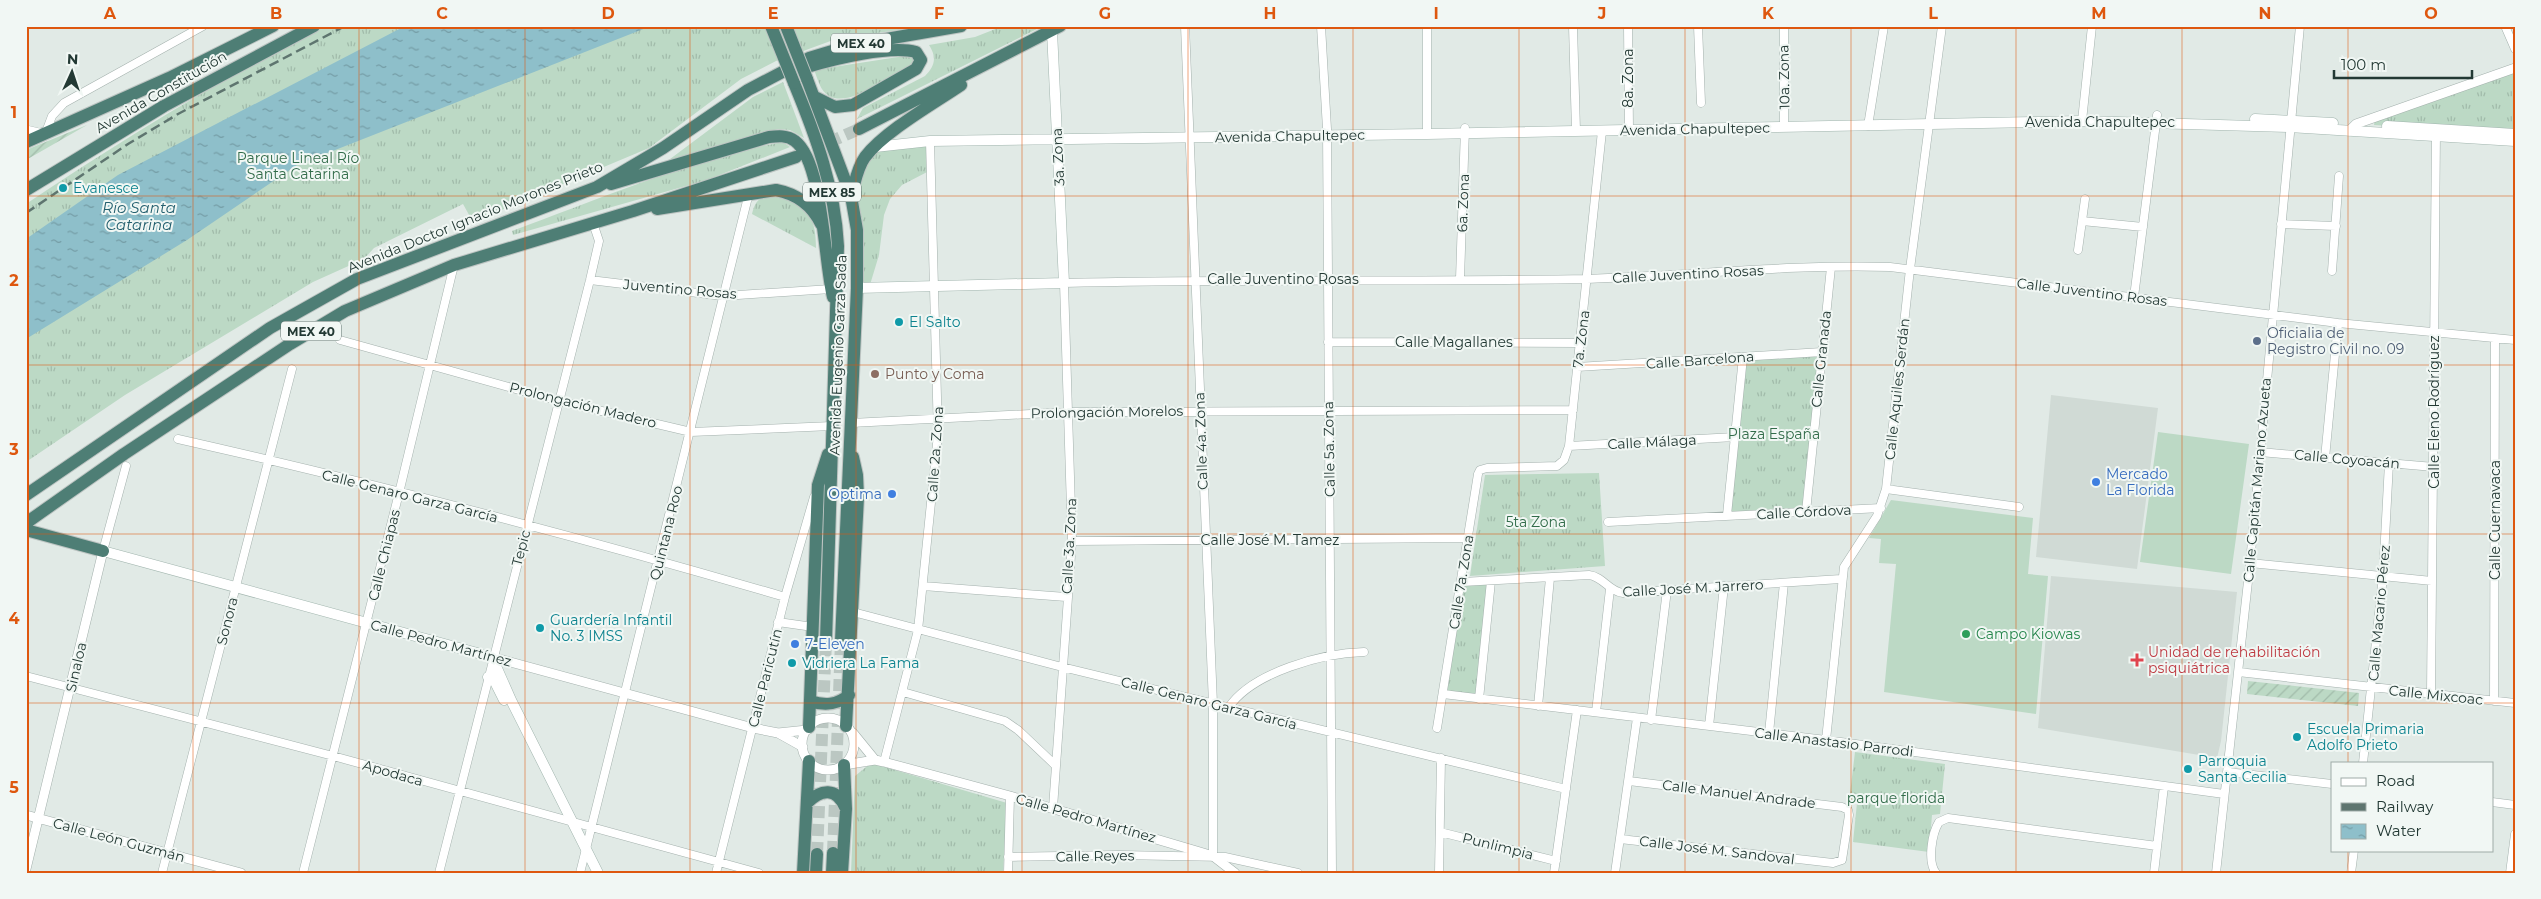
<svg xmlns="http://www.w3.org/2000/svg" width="2541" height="899" viewBox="0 0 2541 899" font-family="Montserrat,sans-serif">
<defs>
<pattern id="grass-tufts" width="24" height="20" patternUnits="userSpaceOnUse" patternTransform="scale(1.25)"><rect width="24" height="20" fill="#bcd9c5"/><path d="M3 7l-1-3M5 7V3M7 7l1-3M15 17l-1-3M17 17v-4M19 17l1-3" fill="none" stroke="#a1bbaa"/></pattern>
<pattern id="garden-furrows" width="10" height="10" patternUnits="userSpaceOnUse" patternTransform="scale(1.25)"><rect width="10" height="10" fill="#bcd9c5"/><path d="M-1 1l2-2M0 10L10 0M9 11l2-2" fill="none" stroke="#a1bbaa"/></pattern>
<pattern id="water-ripples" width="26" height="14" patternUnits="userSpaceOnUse" patternTransform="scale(1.25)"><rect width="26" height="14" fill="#8ebfca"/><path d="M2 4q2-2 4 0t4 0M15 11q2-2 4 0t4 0" fill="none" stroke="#749ca5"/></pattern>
</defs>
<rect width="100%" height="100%" fill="#e1eae6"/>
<!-- built -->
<path fill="#d0dad5" d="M2051 395 2158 408 2137 569 2036 557Z
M2051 576 2237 592 2221 741 2217 758 2038 728Z"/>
<!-- grass -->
<path fill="url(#grass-tufts)" d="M326 26H926L836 39 776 61 741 79 649 148 473 222 463 204 374 248 364 259 313 282 125 395 26 462V204C123 139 222 78 326 26Z
M1003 26H1043L857 119 863 108 925 76C935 66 937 57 929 45L975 37Z
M911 55 914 58V63C895 74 851 108 829 96 820 91 818 79 814 70Z
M2515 68V134L2374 125 2375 118Z
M783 82 804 138 790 130 778 129 662 165 753 97Z
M930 141 931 170 902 185 890 199 884 215 879 255 869 288H857L858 173 875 147Z
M783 142 790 147 707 180 513 235 512 231C600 199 692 159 783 142Z
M778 195C808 202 816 218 816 248L752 214C756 197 762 197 778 195Z
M1822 352 1806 512 1727 515 1743 357Z
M1599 473 1605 566 1470 576 1485 475Z
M1491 581 1479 699 1443 694 1462 582Z
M1855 752 1945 764 1940 814 1932 815 1929 852 1853 842 1857 803 1849 802Z
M871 763 1007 803 1003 873H851L855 776Z"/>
<!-- garden -->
<path fill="url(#garden-furrows)" d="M87 125 26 160V150Z
M2248 681 2359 693 2358 706 2247 694Z"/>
<!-- pitch -->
<path fill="#bcd9c5" d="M2158 432 2249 444 2231 574 2140 562Z
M1891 500 2033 518 2028 574 2048 576 2036 714 1884 692 1896 564 1879 563 1881 539 1869 538Z"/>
<!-- water -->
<path fill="url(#water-ripples)" d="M405 26H651L297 165 187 240 26 339V239L118 175Z"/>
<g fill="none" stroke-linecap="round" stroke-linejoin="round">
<!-- trunk-tunnel -->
<path stroke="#bbc7c2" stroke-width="12" stroke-dasharray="12 6" stroke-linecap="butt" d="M796 157 859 129
M833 853 841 641
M817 854 826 641"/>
<!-- minor casing -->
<g stroke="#a4b1ad" stroke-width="9">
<path id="minor" d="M1185 26 1213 704V856
M1321 26 1327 129 1332 873
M1427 26V134
M1573 26 1576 131
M1628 26 1629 130
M1698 26 1701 103
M1784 26V127
M2505 26 2515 49
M2082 121 2092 26
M1868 126 1884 26
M46 132 52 116 64 103 203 26
M2082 221 2143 227
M2281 224 2336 226
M2078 250 2085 199
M2332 271 2339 176
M1460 279 1465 128
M590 280 723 296 831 289
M2134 297 2157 115
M340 340 559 401 691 432 832 426
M1328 342 1580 343
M1577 367 1822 352
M851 423 1069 412 1573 410
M178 439C382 485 584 538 785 597
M1569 446 1735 437
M2260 452 2434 467
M2325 458 2338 323
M1886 489 2019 507
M1806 512 1831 267
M1727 515 1743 357
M1608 522 1881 508
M1072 541 1469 538
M103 551 126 466
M2250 563 2432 581
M1462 582 1589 575C1604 577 1608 591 1623 593L1841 579
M923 586 1066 597
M853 612 1062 667 1566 789
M778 622 813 627
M2238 672 2515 703
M26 676 333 756 759 873
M903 692 1005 721 1018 730 1054 764
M1443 694 1826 740 2224 794
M2431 694 2436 131
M1479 699 1491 581
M2494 701 2495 339
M1538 706 1550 578
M1229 707C1253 672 1323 653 1364 652
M1596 712 1610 589
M1651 720 1667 590
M1709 726 1724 586
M1437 728 1478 474 1480 470 1487 468 1557 466 1564 460 1569 446 1602 131
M1769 733 1784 583
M1826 740 1844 567 1877 516 1886 489 1910 269 1942 26
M884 762 918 630 938 434 930 141
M2363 763 2383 576 2389 463
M2227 772 2332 784
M2492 802 2515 805
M1053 808 1072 541 1064 283C1238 279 1413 282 1587 279 1688 276 1789 264 1890 267L2338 323 2515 340
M1440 832 1556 861
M1620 839 1833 863 1842 860 1849 815 1848 810 1842 807 1629 781
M1008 857 1119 855 1225 857 1298 873
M162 873 292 369
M303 873 399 493 454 265
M439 873 590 280 599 241 593 223
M580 873 749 193
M716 873 785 597 814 497
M1008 873 1010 796
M1439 873 1441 758
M1554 873 1577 710
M1615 873 1637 718
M1936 873C1927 862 1932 833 1939 822L1948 818 2157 846
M2154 873 2164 786
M2216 873 2250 563 2300 26
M2351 873 2354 850
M2510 873 2515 834"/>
</g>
<!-- tertiary casing -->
<g stroke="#a4b1ad" stroke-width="10">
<path id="tertiary" d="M26 130 43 134
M2349 131 2356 124 2515 68
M492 657 753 728 778 733 807 730
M802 744a26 26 0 1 1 52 0a26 26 0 1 1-52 0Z
M778 733 803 747
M853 733 875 760
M844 765 875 760 884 762 1010 796 1200 852 1213 856 1235 873
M26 815 241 873
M26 869 103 551"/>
</g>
<!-- secondary casing -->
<g stroke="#a1b5ae" stroke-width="11">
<path id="secondary" d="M2255 119 2333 123
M2387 126 2515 134
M875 147 930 141 1427 134 2082 121 2289 127 2515 141
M857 288 1064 283 1052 31
M103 551 492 657 511 700 598 873
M488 677 493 678 504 700"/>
</g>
<!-- trunk casing -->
<g stroke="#bdc4c2" stroke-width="14">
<path id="trunk" d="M807 67C834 59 890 45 916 52L921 60 916 69 853 105 835 107 815 97
M807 79 851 196 857 230V288L841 641
M794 83C816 136 835 188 838 246L826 641
M859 129 1060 26
M26 142 169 78 273 26
M611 184 769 137C778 136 787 135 795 141 823 162 824 262 833 297
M26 190 164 106 314 26
M851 196C855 183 857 168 865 157 885 131 933 104 961 85
M657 209 776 190C797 194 812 205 821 224
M26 495 270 328 357 279 597 187 663 148 748 90 809 58 852 45 961 26
M26 523 124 454 290 344 345 311 454 265 633 211 796 157
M26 530 103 551
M810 701C825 706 837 705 849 695
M846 726 858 497 857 475 853 457
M809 727 818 485 828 454
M807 803C821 789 836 787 845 807
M803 873 809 761
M816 873 817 854
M832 873 833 853
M842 873 846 809 844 765"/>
</g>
<!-- minor -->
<use href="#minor" stroke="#fff" stroke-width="8"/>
<!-- tertiary -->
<use href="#tertiary" stroke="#fff" stroke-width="9"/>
<!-- secondary -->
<use href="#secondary" stroke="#fff" stroke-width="10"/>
<!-- trunk -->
<use href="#trunk" stroke="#4e7e75" stroke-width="12"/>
<!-- rail -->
<path stroke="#5e756f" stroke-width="2.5" stroke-dasharray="10 5" stroke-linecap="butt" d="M26 213 128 144 178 114 345 26"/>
<!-- trunk-bridge casing -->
<g stroke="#bdc4c2" stroke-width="14" stroke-linecap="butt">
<path id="trunk-bridge" d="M771 26 794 83
M786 26 807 79"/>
</g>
<!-- trunk-bridge -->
<use href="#trunk-bridge" stroke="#4e7e75" stroke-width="12"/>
</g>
<!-- grid -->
<path fill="none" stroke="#de570e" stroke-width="1" stroke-opacity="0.55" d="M193 26V873M359 26V873M525 26V873M690 26V873M856 26V873M1022 26V873M1188 26V873M1353 26V873M1519 26V873M1685 26V873M1851 26V873M2016 26V873M2182 26V873M2348 26V763M26 196H2515M26 365H2515M26 534H2515M26 703H2515M2348 850V873"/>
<!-- markers -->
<g fill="#0f9aa8" stroke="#f1f7f4" stroke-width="2">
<circle cx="63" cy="188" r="5"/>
<circle cx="899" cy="322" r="5"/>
<circle cx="540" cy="628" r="5"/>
<circle cx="792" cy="663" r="5"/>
<circle cx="2297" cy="737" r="5"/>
<circle cx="2188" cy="769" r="5"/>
</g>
<circle fill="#5c6f8a" stroke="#f1f7f4" stroke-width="2" cx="2257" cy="341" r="5"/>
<circle fill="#8d6e63" stroke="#f1f7f4" stroke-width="2" cx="875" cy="374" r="5"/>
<g fill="#3f7fe0" stroke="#f1f7f4" stroke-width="2">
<circle cx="2096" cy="482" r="5"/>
<circle cx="892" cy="494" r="5"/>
<circle cx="795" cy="644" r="5"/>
</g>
<circle fill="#2e9e5b" stroke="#f1f7f4" stroke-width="2" cx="1966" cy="634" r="5"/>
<path fill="#e0444e" stroke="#f1f7f4" stroke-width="2" d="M2134.5 652.5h5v5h5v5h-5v5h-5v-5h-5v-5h5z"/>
<g text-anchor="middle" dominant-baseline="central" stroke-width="4" stroke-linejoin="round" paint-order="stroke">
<!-- shield labels -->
<g fill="#f1f7f4" stroke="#61726e" stroke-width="1">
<rect x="831" y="33.5" width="60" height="19" rx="4"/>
<rect x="803" y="182.5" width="58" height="19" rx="4"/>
<rect x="281" y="321.5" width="60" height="19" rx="4"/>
</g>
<g font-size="12" font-weight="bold" fill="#233934">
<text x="861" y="43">MEX 40</text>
<text x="832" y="192">MEX 85</text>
<text x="311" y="331">MEX 40</text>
</g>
<!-- street labels -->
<g font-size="14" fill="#233934" stroke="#f1f7f4">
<text transform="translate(1784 77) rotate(-91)">10a. Zona</text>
<text transform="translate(1628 78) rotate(-90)">8a. Zona</text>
<text transform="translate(161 92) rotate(-30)">Avenida Constitución</text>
<text x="2100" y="122">Avenida Chapultepec</text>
<text transform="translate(1695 129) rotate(-1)">Avenida Chapultepec</text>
<text transform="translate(1290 136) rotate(-1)">Avenida Chapultepec</text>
<text transform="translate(1058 157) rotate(-93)">3a. Zona</text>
<text transform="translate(1463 203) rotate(-88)">6a. Zona</text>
<text transform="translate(475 217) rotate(-22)">Avenida Doctor Ignacio Morones Prieto</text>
<text transform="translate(1688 274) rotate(-3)">Calle Juventino Rosas</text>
<text x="1283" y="279">Calle Juventino Rosas</text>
<text transform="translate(680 289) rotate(5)">Juventino Rosas</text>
<text transform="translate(2092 292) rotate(7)">Calle Juventino Rosas</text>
<text transform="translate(1581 339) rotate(-83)">7a. Zona</text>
<text x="1454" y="342">Calle Magallanes</text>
<text transform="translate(838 355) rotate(-88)">Avenida Eugenio Garza Sada</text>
<text transform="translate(1821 359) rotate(-84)">Calle Granada</text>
<text transform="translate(1700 360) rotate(-4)">Calle Barcelona</text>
<text transform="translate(1897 389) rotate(-84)">Calle Aquiles Serdán</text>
<text transform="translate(583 405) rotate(14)">Prolongación Madero</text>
<text transform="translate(1107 412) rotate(-1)">Prolongación Morelos</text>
<text transform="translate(2434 412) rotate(-90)">Calle Eleno Rodríguez</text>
<text transform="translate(1201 441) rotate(-92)">Calle 4a. Zona</text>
<text transform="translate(1652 442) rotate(-3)">Calle Málaga</text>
<text transform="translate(1329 449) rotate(-91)">Calle 5a. Zona</text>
<text transform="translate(935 454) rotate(-86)">Calle 2a. Zona</text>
<text transform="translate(2347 459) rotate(5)">Calle Coyoacán</text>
<text transform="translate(2257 480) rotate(-85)">Calle Capitán Mariano Azueta</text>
<text transform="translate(410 496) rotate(14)">Calle Genaro Garza García</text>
<text transform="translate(1804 512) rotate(-3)">Calle Córdova</text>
<text transform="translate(2495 520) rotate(-90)">Calle Cuernavaca</text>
<text transform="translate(666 533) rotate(-76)">Quintana Roo</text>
<text x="1270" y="540">Calle José M. Tamez</text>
<text transform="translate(1069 546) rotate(-87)">Calle 3a. Zona</text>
<text transform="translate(521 548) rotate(-75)">Tepic</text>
<text transform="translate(384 555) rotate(-76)">Calle Chiapas</text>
<text transform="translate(1461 582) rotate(-81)">Calle 7a. Zona</text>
<text transform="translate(1693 588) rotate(-3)">Calle José M. Jarrero</text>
<text transform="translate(2379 613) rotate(-85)">Calle Macario Pérez</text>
<text transform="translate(227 621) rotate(-76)">Sonora</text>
<text transform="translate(441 643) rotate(15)">Calle Pedro Martínez</text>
<text transform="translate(76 667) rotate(-77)">Sinaloa</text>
<text transform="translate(765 678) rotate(-76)">Calle Paricutín</text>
<text transform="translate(2436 695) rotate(6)">Calle Mixcoac</text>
<text transform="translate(1209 703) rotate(14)">Calle Genaro Garza García</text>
<text transform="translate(1834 742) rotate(7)">Calle Anastasio Parrodi</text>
<text transform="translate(393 773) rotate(16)">Apodaca</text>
<text transform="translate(1739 794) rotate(7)">Calle Manuel Andrade</text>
<text transform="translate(1086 818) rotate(16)">Calle Pedro Martínez</text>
<text transform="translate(119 840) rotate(15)">Calle León Guzmán</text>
<text transform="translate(1498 846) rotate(14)">Punlimpia</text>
<text transform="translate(1717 850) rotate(7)">Calle José M. Sandoval</text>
<text transform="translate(1095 856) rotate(-1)">Calle Reyes</text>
</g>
<!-- park labels -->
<g font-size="14" fill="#326c4a" stroke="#f1f7f4">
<text x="298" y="158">Parque Lineal Río<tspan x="298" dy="16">Santa Catarina</tspan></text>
<text x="1774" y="434">Plaza España</text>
<text x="1536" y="522">5ta Zona</text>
<text x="1896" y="798">parque florida</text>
</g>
<!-- culture labels -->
<g font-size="14" fill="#0d838f" stroke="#f1f7f4" text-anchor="start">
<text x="73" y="188">Evanesce</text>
<text x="909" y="322">El Salto</text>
<text x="550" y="620">Guardería Infantil<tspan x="550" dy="16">No. 3 IMSS</tspan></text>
<text x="802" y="663">Vidriera La Fama</text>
<text x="2307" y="729">Escuela Primaria<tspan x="2307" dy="16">Adolfo Prieto</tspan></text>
<text x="2198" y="761">Parroquia<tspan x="2198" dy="16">Santa Cecilia</tspan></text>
</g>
<!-- service labels -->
<g font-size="14" fill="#4e5e75" stroke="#f1f7f4" text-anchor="start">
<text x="2267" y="333">Oficialia de<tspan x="2267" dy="16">Registro Civil no. 09</tspan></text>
</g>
<!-- education labels -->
<g font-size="14" fill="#785e54" stroke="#f1f7f4" text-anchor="start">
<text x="885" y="374">Punto y Coma</text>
</g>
<!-- shop labels -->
<g font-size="14" fill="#366cbe" stroke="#f1f7f4" text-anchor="start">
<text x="2106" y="474">Mercado<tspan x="2106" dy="16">La Florida</tspan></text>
<text x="882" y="494" text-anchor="end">Optima</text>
<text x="805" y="644">7-Eleven</text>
</g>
<!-- leisure labels -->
<g font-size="14" fill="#27864d" stroke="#f1f7f4" text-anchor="start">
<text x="1976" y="634">Campo Kiowas</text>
</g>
<!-- health labels -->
<g font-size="14" fill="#be3a42" stroke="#f1f7f4" text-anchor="start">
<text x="2148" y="652">Unidad de rehabilitación<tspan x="2148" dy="16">psiquiátrica</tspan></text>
</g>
<!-- water labels -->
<g font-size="15" font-style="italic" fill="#24606f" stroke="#f1f7f4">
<text x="139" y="207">Río Santa<tspan x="139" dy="17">Catarina</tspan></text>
</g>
</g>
<!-- border -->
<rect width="2541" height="899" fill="none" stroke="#f1f7f4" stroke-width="55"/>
<!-- legend -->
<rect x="2331" y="762" width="162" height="90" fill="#f1f7f4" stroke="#9faba7"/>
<rect x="2341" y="778" width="25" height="8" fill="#ffffff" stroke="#9faba7"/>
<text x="2376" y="786" font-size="15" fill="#233934">Road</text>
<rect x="2341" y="803" width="25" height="8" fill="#5e756f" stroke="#9faba7"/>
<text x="2376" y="812" font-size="15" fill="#233934">Railway</text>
<rect x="2341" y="824" width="25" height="15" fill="url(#water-ripples)" stroke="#9faba7"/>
<text x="2376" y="836" font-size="15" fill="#233934">Water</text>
<!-- north arrow -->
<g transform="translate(72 72) rotate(3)" stroke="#f1f7f4" stroke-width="4" paint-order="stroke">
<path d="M0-4L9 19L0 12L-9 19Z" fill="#233934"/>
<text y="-8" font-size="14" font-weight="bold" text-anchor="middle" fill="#233934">N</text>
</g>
<!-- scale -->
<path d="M2334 70v8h138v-8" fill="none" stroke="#233934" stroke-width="2.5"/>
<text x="2341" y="70" font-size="15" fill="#233934" stroke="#f1f7f4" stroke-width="4" paint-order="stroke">100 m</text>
<rect x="28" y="28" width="2486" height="844" fill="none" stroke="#de570e" stroke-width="2"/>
<g font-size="16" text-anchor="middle" font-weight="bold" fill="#de570e">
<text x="110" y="19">A</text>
<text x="276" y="19">B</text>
<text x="442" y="19">C</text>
<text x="608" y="19">D</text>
<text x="773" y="19">E</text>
<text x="939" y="19">F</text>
<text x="1105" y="19">G</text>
<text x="1270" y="19">H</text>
<text x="1436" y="19">I</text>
<text x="1602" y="19">J</text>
<text x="1768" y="19">K</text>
<text x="1933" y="19">L</text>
<text x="2099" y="19">M</text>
<text x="2265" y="19">N</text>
<text x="2431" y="19">O</text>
<text x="14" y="118">1</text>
<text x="14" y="286">2</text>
<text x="14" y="455">3</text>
<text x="14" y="624">4</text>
<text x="14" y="793">5</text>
</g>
</svg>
